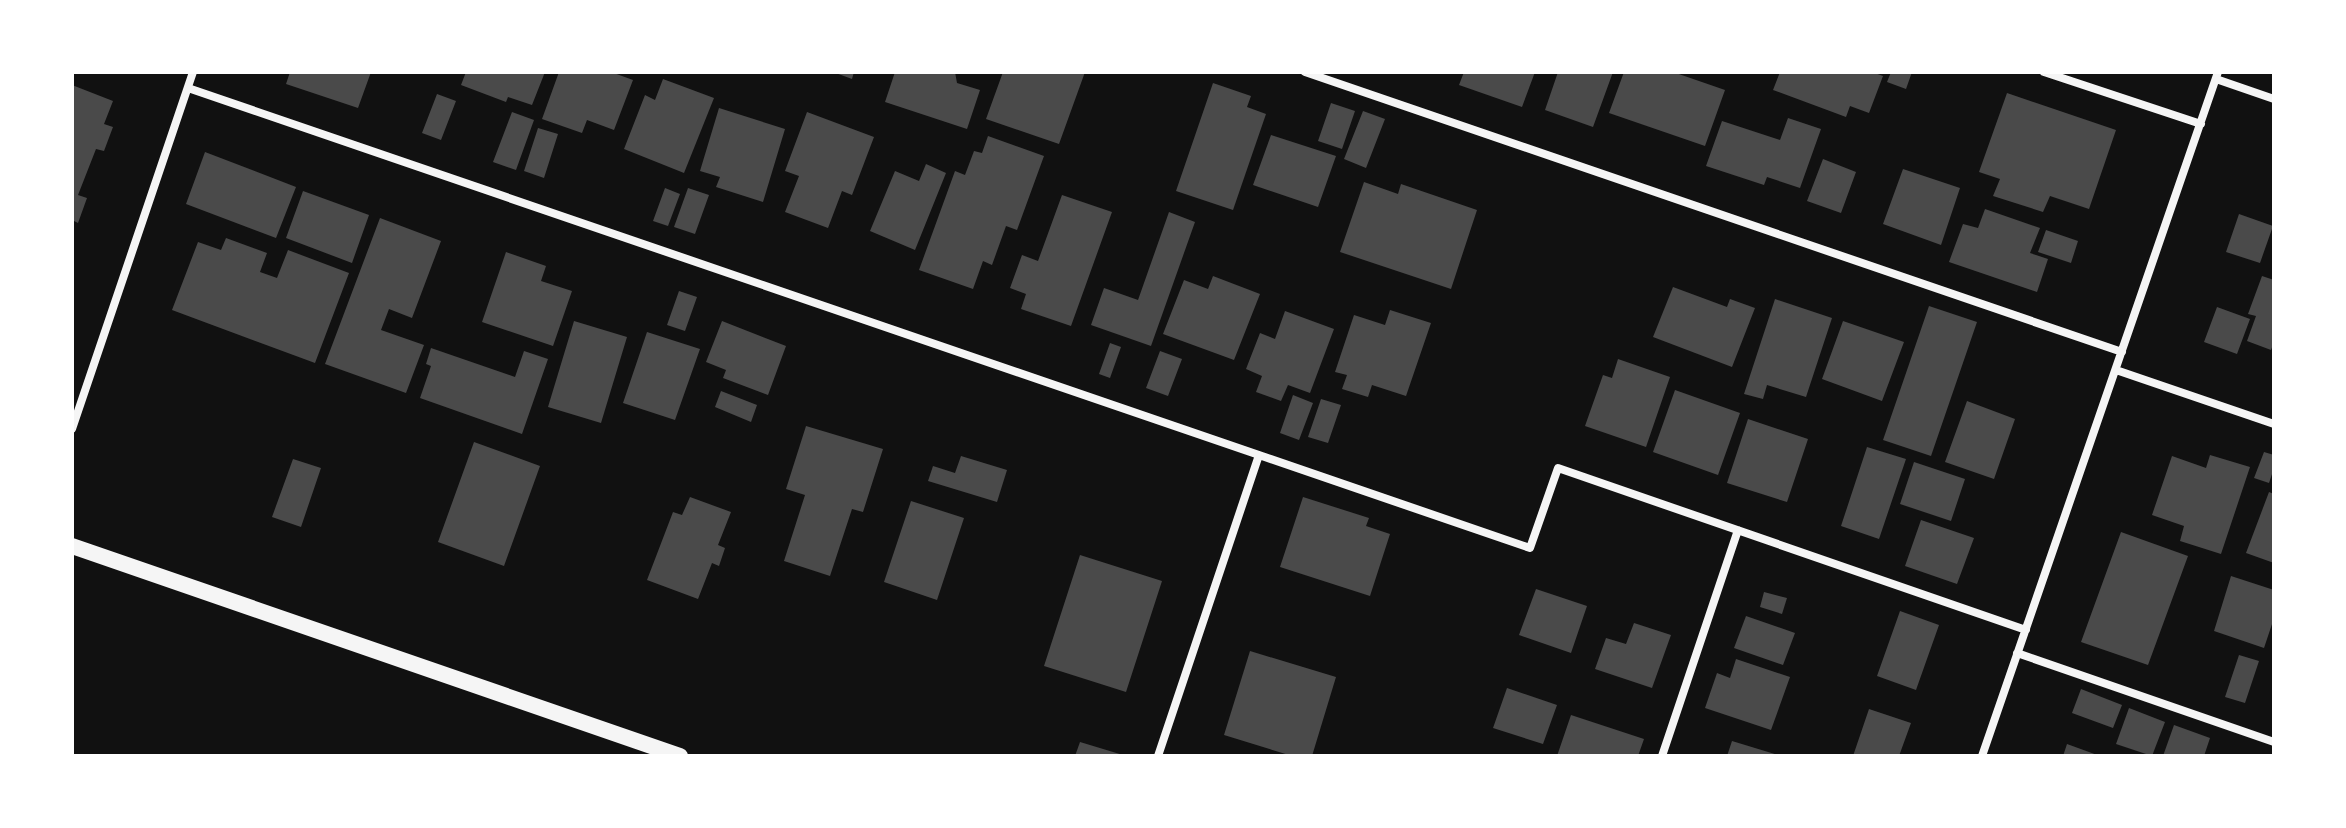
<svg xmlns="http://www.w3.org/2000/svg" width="2346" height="828" viewBox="0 0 2346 828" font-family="'Golos Text',sans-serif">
<rect width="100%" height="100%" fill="#111"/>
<!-- building -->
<path fill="#4a4a4a" d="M290 72H371L358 108 286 84Z
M466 72H545L532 105 508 97 506 102 461 85Z
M559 72H611L633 80 614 130 587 120 582 133 542 119Z
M833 72H854L852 79Z
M895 72H955L957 83 980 90 967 129 885 102Z
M1003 72H1085L1059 144 986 119Z
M1464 72H1535L1522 107 1459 85Z
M1558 72H1613L1593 127 1545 110Z
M1624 72H1673L1725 90 1705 146 1609 113Z
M1780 72H1872L1883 76 1869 113 1850 106 1846 117 1773 90Z
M1891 72H1912L1906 89 1887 82Z
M663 79 714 98 684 173 624 149 645 95 655 100Z
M1213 83 1251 96 1247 107 1266 114 1233 210 1176 191Z
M72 85 113 101 104 124 113 127 104 151 96 149 78 195 87 198 78 223 72 220Z
M2007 93 2116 130 2089 209 2050 196 2043 212 1993 196 2000 179 1979 172Z
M437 94 456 101 441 140 422 133Z
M1331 103 1355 111 1342 149 1318 141Z
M719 108 785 129 763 202 716 187 720 177 700 171Z
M1363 111 1385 119 1366 168 1344 159Z
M512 112 534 120 516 170 493 162Z
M807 112 874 137 852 195 842 191 828 228 785 212 799 176 785 171Z
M1788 118 1821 129 1800 188 1767 177 1764 185 1706 166 1722 121 1780 140Z
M538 128 558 134 544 178 524 171Z
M1271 135 1336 156 1318 207 1253 185Z
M988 136 1044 156 1017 230 1006 226 992 265 983 261 973 289 919 270 955 171 965 175 974 151 982 153Z
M205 152 296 187 276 238 186 204Z
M1823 159 1856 172 1841 213 1807 201Z
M926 164 946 173 915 250 870 231 895 171 919 181Z
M1903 169 1960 188 1941 245 1883 224Z
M1364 182 1398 194 1401 184 1477 210 1451 289 1340 252Z
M665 188 680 194 668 226 653 221Z
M688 188 709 195 695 234 674 227Z
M303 191 369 215 352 263 286 238Z
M1062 195 1112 212 1071 326 1021 309 1026 294 1010 288 1022 255 1038 261Z
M1985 209 2040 228 2030 253 2048 259 2037 292 1949 262 1963 224 1978 228Z
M1169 212 1195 222 1151 346 1091 325 1104 288 1138 300Z
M2239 214 2273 226 2260 263 2226 252Z
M380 218 441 241 412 318 389 309 381 330 424 345 406 393 325 364Z
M2046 230 2078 241 2071 263 2038 252Z
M226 238 267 253 260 272 277 278 288 250 349 273 315 363 172 310 198 242 221 250Z
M506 252 546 266 541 281 572 291 553 346 482 322Z
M1213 276 1260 294 1234 360 1163 334 1184 280 1208 289Z
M2262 276 2274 280V342L2271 350 2247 341 2256 316 2248 314Z
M1673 287 1727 307 1730 299 1755 308 1732 367 1653 337Z
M679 291 697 297 685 331 667 325Z
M1775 299 1832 318 1806 397 1767 385 1763 399 1744 394Z
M1929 306 1977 322 1931 456 1883 440Z
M2217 307 2250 319 2237 354 2204 342Z
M1390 310 1431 323 1406 396 1372 385 1368 397 1342 389 1347 375 1335 372 1354 315 1385 325Z
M1285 311 1334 329 1310 393 1288 385 1281 401 1256 392 1262 376 1246 369 1260 333 1275 339Z
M574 321 627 337 601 423 548 407Z
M722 321 786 346 768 395 723 378 726 370 706 362Z
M1843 321 1904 342 1882 401 1822 379Z
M647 332 700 349 675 420 623 403Z
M1110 343 1121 347 1110 378 1099 374Z
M431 348 515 377 524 351 548 359 522 434 420 398 431 366 426 364Z
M1160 351 1182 359 1168 396 1146 388Z
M1618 359 1670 377 1646 447 1585 426 1603 375 1612 378Z
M1675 390 1740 413 1718 475 1653 452Z
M721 391 757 405 751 422 715 407Z
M1293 395 1313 403 1299 440 1280 433Z
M1321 399 1341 405 1328 443 1308 437Z
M1967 401 2015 419 1994 479 1945 462Z
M1748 419 1808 439 1787 502 1727 483Z
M806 426 883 449 863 512 852 509 830 576 784 561 805 495 786 489Z
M474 442 540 466 504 566 438 542Z
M1867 447 1906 459 1879 539 1841 526Z
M2264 452 2274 455V468L2269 483 2254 478Z
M2210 455 2250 467 2221 554 2180 541 2184 526 2152 515 2172 456 2206 468Z
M961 456 1007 470 997 502 928 481 933 466 955 473Z
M293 459 321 468 301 527 272 517Z
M1914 462 1965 479 1951 521 1900 504Z
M2269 492 2274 494V563L2246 553Z
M690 497 731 512 718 545 725 548 719 566 712 563 698 599 647 580 673 512 682 515Z
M1303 497 1369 518 1366 526 1390 534 1370 596 1280 567Z
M911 501 964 518 937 600 884 582Z
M1921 520 1974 538 1957 584 1905 566Z
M2121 532 2188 556 2148 665 2081 642Z
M1080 555 1162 581 1126 692 1044 666Z
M2231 576 2274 590V618L2264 648 2214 631Z
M1536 589 1587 606 1571 653 1519 635Z
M1764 592 1787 598 1782 614 1760 607Z
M1900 611 1939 625 1916 690 1877 676Z
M1746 616 1795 633 1783 665 1734 648Z
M1634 623 1671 635 1652 688 1595 669 1606 638 1626 644Z
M1250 651 1336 677 1312 756H1292L1224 735Z
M2239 655 2259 661 2245 703 2225 697Z
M1736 659 1790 677 1771 730 1705 708 1717 673 1730 678Z
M1507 688 1557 705 1543 744 1493 728Z
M2081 689 2122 705 2113 728 2072 713Z
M2129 708 2165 722 2152 756 2116 744Z
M1869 709 1911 723 1899 756H1853Z
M1571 715 1644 739 1638 756H1557Z
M2174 725 2210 738 2204 756H2163Z
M1732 741 1778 755V756H1727Z
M1080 742 1123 755V756H1075Z
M2067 744 2100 756H2063Z"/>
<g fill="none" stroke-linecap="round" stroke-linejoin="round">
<!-- minor -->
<path stroke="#f5f5f5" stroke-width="8" d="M1305 72 2122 352
M2044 72 2201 124
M2216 79 2274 99
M188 88 1259 455 1158 756
M2116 370 2274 424
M72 429 193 72
M1259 455 1530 548 1558 468 2026 630
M2017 653 2274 742
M1662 756 1738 530
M1982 756 2218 72"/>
<!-- secondary -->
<path stroke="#f5f5f5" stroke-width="16" d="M72 546 680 756"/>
</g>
<!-- border -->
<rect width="2346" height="828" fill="none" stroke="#ffffff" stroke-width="148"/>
</svg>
